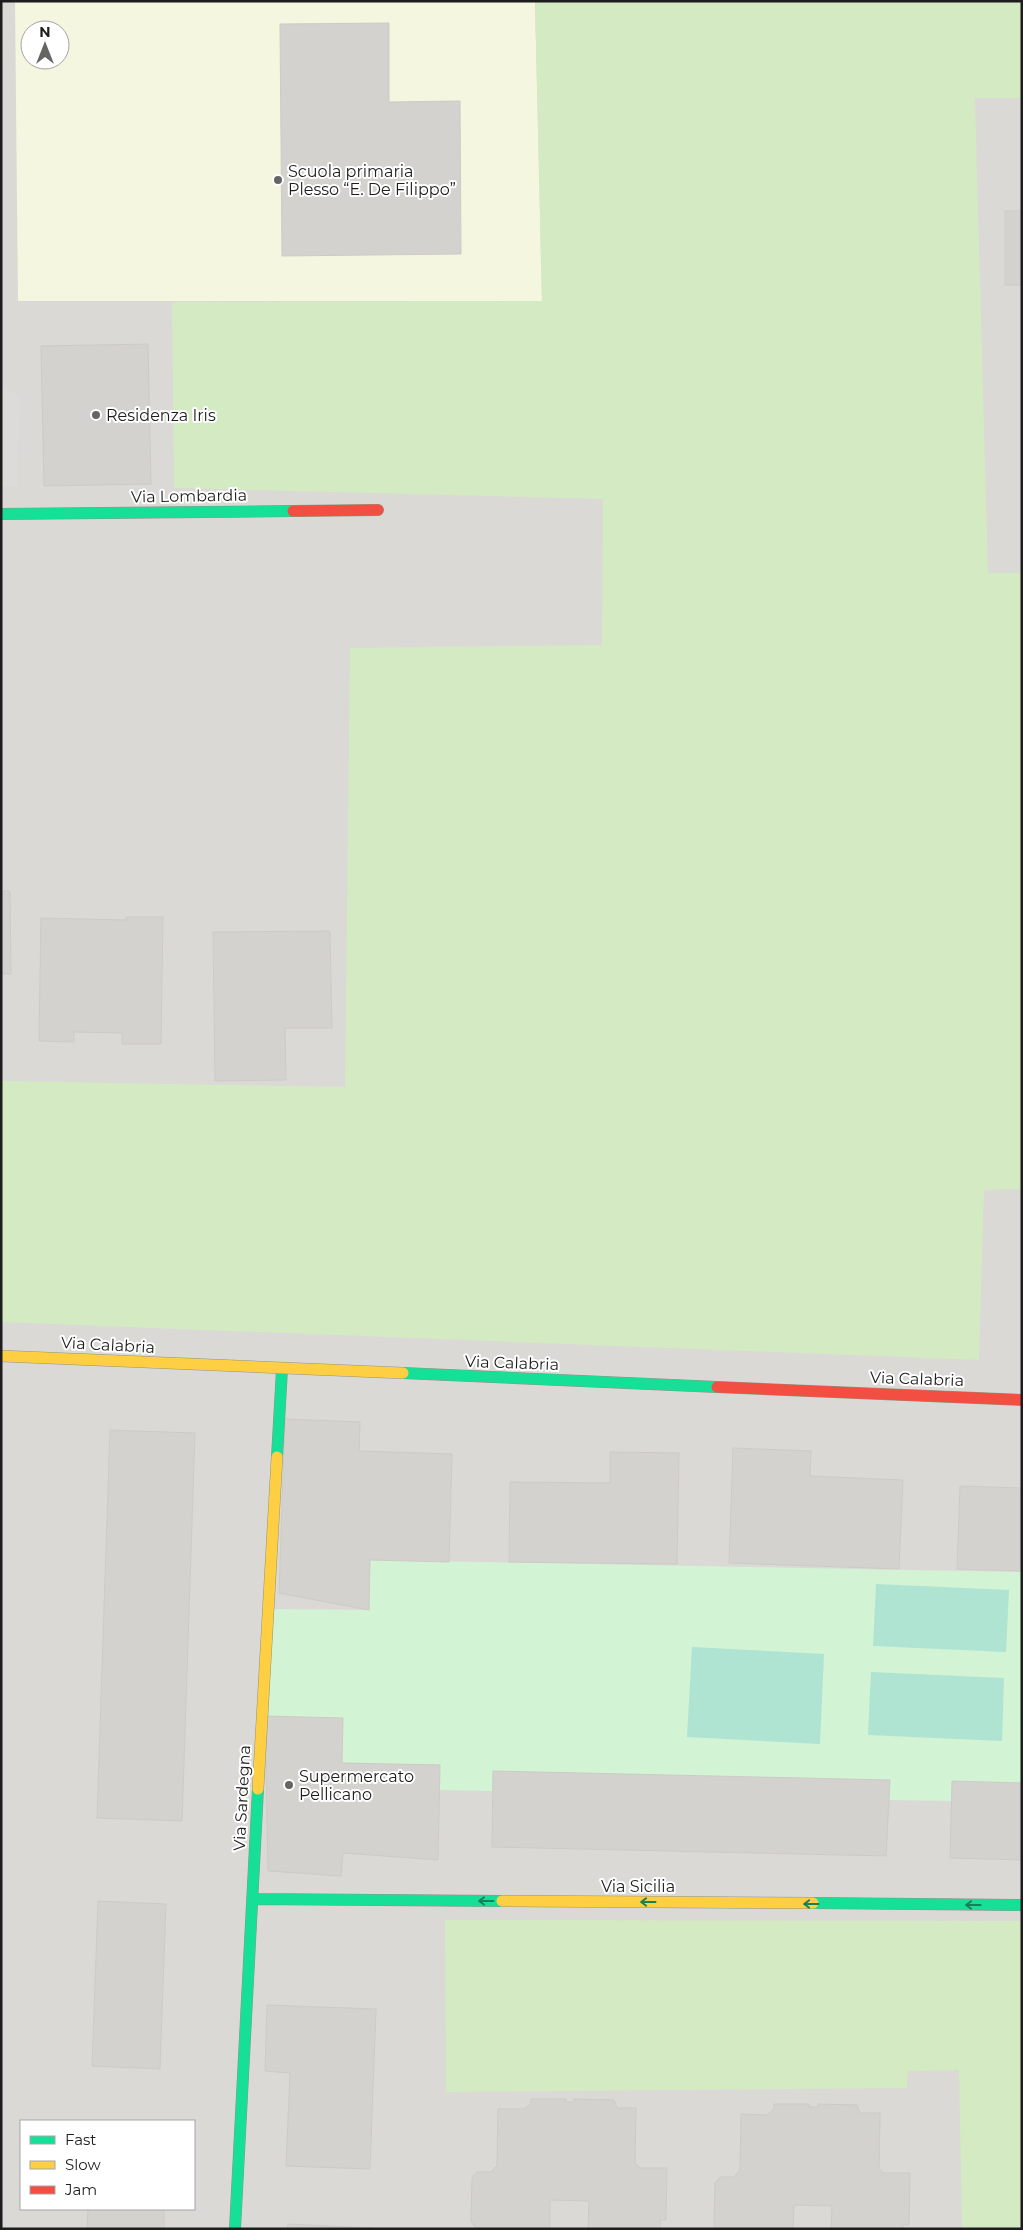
<svg xmlns="http://www.w3.org/2000/svg" width="1023" height="2230" viewBox="0 0 1023 2230" font-family="Montserrat,sans-serif">
<rect width="100%" height="100%" fill="#ebeae5"/>
<!-- residential -->
<path fill="#dad9d6" fill-rule="evenodd" d="M1 1H1022V2229H1ZM30 30H60V60H30ZM21 2121H194V2209H21Z"/>
<!-- education -->
<path fill="#f4f6df" fill-rule="evenodd" d="M15 1H535L542 301H18ZM30 30H60V60H30Z"/>
<!-- grass -->
<path fill="#d4eac2" d="M535 1H1022V98H975L988 573H1022V1189L984 1190 979 1360 1 1322V1081L345 1087 350 648 602 645 603 499 174 488 172 302 542 301Z
M445 1920 1022 1921V2229H962L959 2070 908 2071 907 2088 446 2092Z"/>
<!-- park -->
<path fill="#d2f3d4" d="M370 1560 1022 1572V1783L952 1781 951 1801 889 1800V1780L493 1771 492 1791 439 1790 440 1765 342 1763 265 1716 267 1609 369 1610Z"/>
<!-- pitch -->
<path fill="#afe4d2" d="M876 1584 1009 1590 1006 1652 873 1646Z
M692 1647 824 1654 820 1744 687 1737Z
M871 1672 1004 1678 1002 1741 868 1735Z"/>
<!-- parking -->
<path fill="#dcdbd9" d="M1 386 20 397 17 486H1Z"/>
<!-- building -->
<path fill="#d3d2ce" stroke="#cecbc6" d="M389 23V102L460 101 461 254 282 256 280 24Z
M1005 211H1022V285H1005Z
M148 344 151 484 44 486 41 346Z
M1 891H10L11 974H1Z
M126 917H163L161 1044H122V1033L74 1032V1042L39 1041 41 918 126 920Z
M330 931 332 1028H285L286 1080 215 1081 213 932Z
M285 1419 360 1422 359 1451 452 1454 449 1562 370 1560 369 1610 279 1593Z
M110 1430 195 1433 182 1821 97 1818Z
M733 1448 811 1451 810 1476 903 1480 899 1569 729 1563Z
M610 1452 679 1453 677 1564 509 1562 510 1482 610 1483Z
M960 1486 1022 1488V1571L957 1569Z
M265 1716 343 1718 342 1763 440 1765 438 1860 343 1853 341 1876 268 1871Z
M493 1771 890 1780 886 1856 492 1847Z
M952 1781 1022 1783V1860L950 1858Z
M98 1901 166 1904 160 2069 92 2066Z
M267 2005 376 2009 370 2169 286 2166 290 2073 265 2071Z
M531 2099H566V2102H574V2099L614 2100 617 2108H636L635 2163 640 2168H667L666 2220H660V2229H588L589 2201 550 2200V2229H476L471 2221 472 2178 477 2172H491L497 2165 498 2109H524L531 2104Z
M774 2104H809V2107H818V2104L857 2105 860 2113H880L879 2168 883 2173H910L909 2225H903V2229H831L832 2206 794 2205 793 2229H716L714 2226 715 2183 720 2177H734L740 2170 741 2114 767 2115 774 2109Z
M88 2209H164V2229H87Z
M288 2224 371 2228V2229H287Z"/>
<g fill="none" stroke-linecap="round" stroke-linejoin="round">
<!-- fast casing -->
<g stroke="#91957d" stroke-width="12">
<path id="fast" d="M1 514 293 511
M403 1373 717 1387
M277 1457 282 1369
M253 1899 502 1901
M813 1903 1022 1905
M235 2229 258 1789"/>
</g>
<!-- slow casing -->
<g stroke="#91957d" stroke-width="12">
<path id="slow" d="M1 1356 403 1373
M258 1789 277 1457
M502 1901 813 1903"/>
</g>
<!-- jam casing -->
<g stroke="#91957d" stroke-width="12">
<path id="jam" d="M293 511 378 510
M717 1387 1022 1400"/>
</g>
<!-- fast -->
<use href="#fast" stroke="#16e098" stroke-width="11"/>
<!-- slow -->
<use href="#slow" stroke="#ffcf43" stroke-width="11"/>
<!-- jam -->
<use href="#jam" stroke="#f24e42" stroke-width="11"/>
</g>
<!-- one-way arrows -->
<defs><path id="oneway-shaft" d="M-6 0H5M1.5-3L5.5 0L1.5 3" fill="none" stroke-width="1.6" stroke-linecap="round" stroke-linejoin="round" transform="scale(1.25)"/></defs>
<g stroke="#1a7e5a">
<use href="#oneway-shaft" transform="translate(486 1901) rotate(-180)"/>
<use href="#oneway-shaft" transform="translate(648 1902) rotate(-180)"/>
<use href="#oneway-shaft" transform="translate(811 1904) rotate(-180)"/>
<use href="#oneway-shaft" transform="translate(973 1905) rotate(-180)"/>
</g>
<!-- markers -->
<g fill="#656563" stroke="#fff" stroke-width="2">
<circle cx="278" cy="180" r="5"/>
<circle cx="96" cy="415" r="5"/>
<circle cx="289" cy="1785" r="5"/>
</g>
<g text-anchor="middle" dominant-baseline="central" stroke-width="4" stroke-linejoin="round" paint-order="stroke">
<!-- poi labels -->
<g font-size="16" fill="#1d1d1d" stroke="#fff" text-anchor="start">
<text x="288" y="171">Scuola primaria<tspan x="288" dy="18">Plesso “E. De Filippo”</tspan></text>
<text x="106" y="415">Residenza Iris</text>
<text x="299" y="1776">Supermercato<tspan x="299" dy="18">Pellicano</tspan></text>
</g>
<!-- street labels -->
<g font-size="16" fill="#1d1d1d" stroke="#fff">
<text transform="translate(189 496) rotate(-1)">Via Lombardia</text>
<text transform="translate(108 1345) rotate(3)">Via Calabria</text>
<text transform="translate(512 1363) rotate(2)">Via Calabria</text>
<text transform="translate(917 1379) rotate(2)">Via Calabria</text>
<text transform="translate(242 1798) rotate(-87)">Via Sardegna</text>
<text x="638" y="1886">Via Sicilia</text>
</g>
</g>
<!-- border -->
<rect width="1023" height="2230" fill="none" stroke="#1d1d1d" stroke-width="5"/>
<!-- legend -->
<rect x="20" y="2120" width="175" height="90" fill="#ffffff" stroke="#a5a5a5"/>
<rect x="30" y="2136" width="25" height="8" fill="#16e098" stroke="#a5a5a5"/>
<text x="65" y="2145" font-size="15" fill="#1d1d1d">Fast</text>
<rect x="30" y="2161" width="25" height="8" fill="#ffcf43" stroke="#a5a5a5"/>
<text x="65" y="2170" font-size="15" fill="#1d1d1d">Slow</text>
<rect x="30" y="2186" width="25" height="8" fill="#f24e42" stroke="#a5a5a5"/>
<text x="65" y="2195" font-size="15" fill="#1d1d1d">Jam</text>
<!-- north arrow -->
<g transform="translate(45 45)"><circle r="24" fill="#ffffff" stroke="#a5a5a5"/>
<path d="M0-4L9 19L0 12L-9 19Z" fill="#656563"/>
<text y="-8" font-size="14" font-weight="bold" text-anchor="middle" fill="#1d1d1d">N</text>
</g>
</svg>
